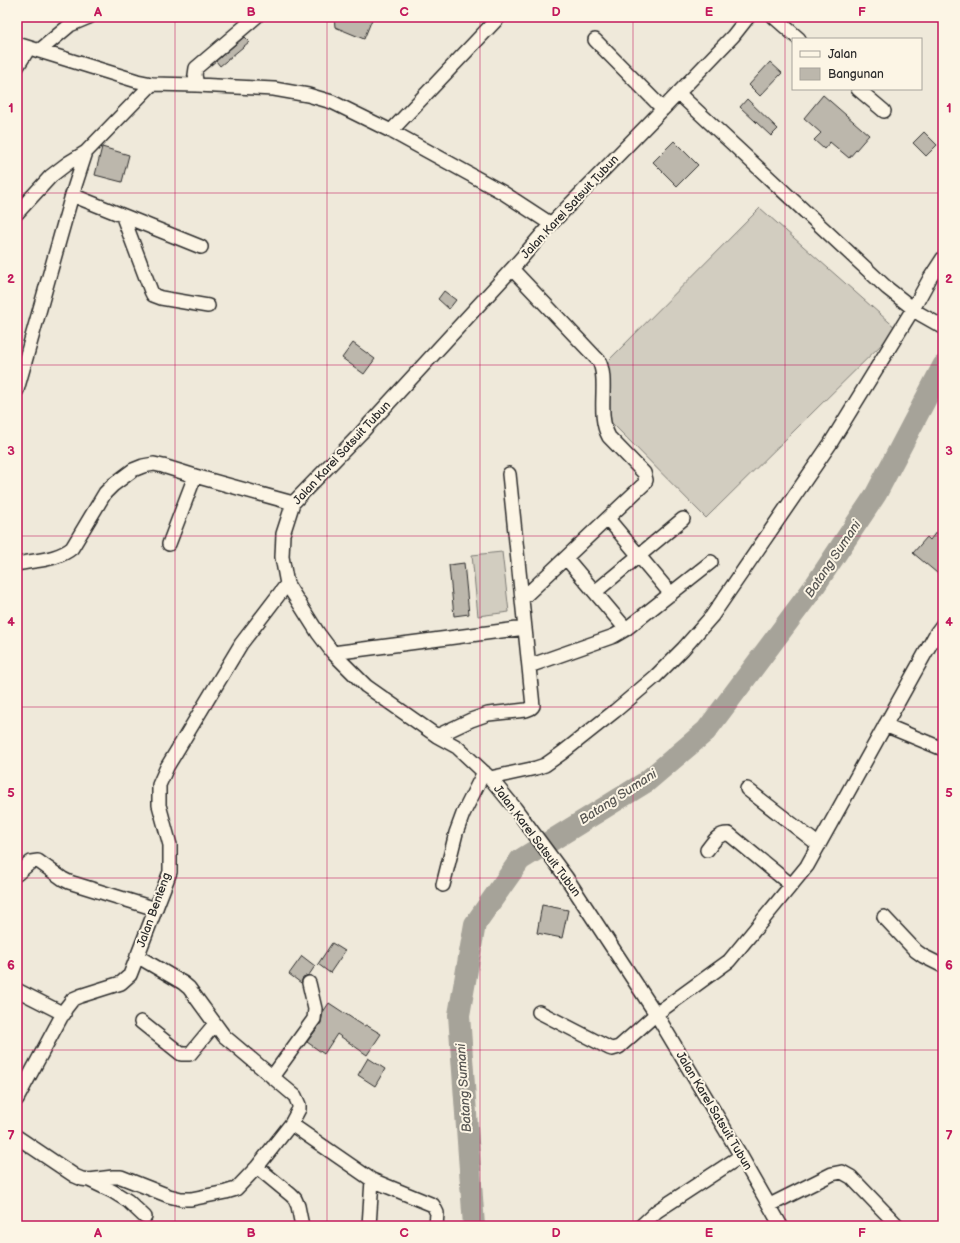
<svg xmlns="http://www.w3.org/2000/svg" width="960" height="1243" viewBox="0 0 960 1243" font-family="'Balsamiq Sans',sans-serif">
<rect width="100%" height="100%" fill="#efe9da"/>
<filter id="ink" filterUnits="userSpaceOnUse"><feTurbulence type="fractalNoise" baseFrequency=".025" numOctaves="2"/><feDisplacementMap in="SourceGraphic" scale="8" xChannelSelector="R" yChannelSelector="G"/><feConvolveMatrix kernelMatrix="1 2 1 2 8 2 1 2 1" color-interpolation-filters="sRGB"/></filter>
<g filter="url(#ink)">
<!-- pitch -->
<path fill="#d2cdc0" stroke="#7e7c76" d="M760 208 897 329 706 518 609 420 602 367Z
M502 552 509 612 478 616 472 555Z"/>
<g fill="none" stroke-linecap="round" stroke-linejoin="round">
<!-- river -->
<path stroke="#a6a399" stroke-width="22" d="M474 1226 459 1015 475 924 520 860 646 782 706 731 814 587 876 494 943 366"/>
</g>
<!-- building -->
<path fill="#bcb7ac" stroke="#2b2b2b" d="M334 17H373L364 39 335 27Z
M244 37 249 42 220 66 216 61Z
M770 62 782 73 760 96 749 85Z
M823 95 869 135 849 158 830 142 824 149 814 140 821 133 804 118Z
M747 99 778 129 771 136 740 107Z
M924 132 937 145 926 156 913 143Z
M674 141 698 165 677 186 653 162Z
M102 147 129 155 122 182 95 175Z
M444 291 456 300 449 309 438 299Z
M353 343 375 359 364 374 342 358Z
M943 523V566L937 573 913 553 927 537 930 540Z
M464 563 469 614 454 616 449 565Z
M542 905 568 910 562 938 537 933Z
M332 943 345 951 330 973 318 964Z
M302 956 315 966 309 975 303 977 301 983 289 974Z
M329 1003 364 1026 366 1025 381 1034 367 1055 337 1034 324 1054 307 1042 321 1023 323 1012Z
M368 1058 385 1069 375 1086 358 1075Z"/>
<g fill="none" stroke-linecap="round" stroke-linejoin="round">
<!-- minor casing -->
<g stroke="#2b2b2b" stroke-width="16">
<path id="minor" d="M748 17 733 36 663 109 551 224 512 269 361 433 293 503 283 534 282 557 287 584 318 633 333 653 366 686 437 736 457 747 490 778 515 808 566 877 656 1014 741 1156 781 1226
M774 17 799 39
M595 40 663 109
M17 44 137 81 152 84 197 85 274 89 308 95 332 102 391 131 502 192 551 224
M39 51 70 25 89 17
M17 67 29 48
M197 85 195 75 196 68 256 17
M858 89 884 111
M678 93 887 288 920 314 943 327
M391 131 499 17
M72 195 201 247
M17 213 51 176 68 163 86 152
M123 217 151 291 153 295 161 298 208 306
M512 269 599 361C609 382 596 414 609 437L644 473 646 480 644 484 522 599
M17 390 72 195 86 152 152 84
M608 519 671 594
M169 544 195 476
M566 558 626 629
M17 564C35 560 58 560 72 548L105 493 113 485 133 470 143 466 154 464 163 466 195 476 293 503
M595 592 683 519
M333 653 525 628
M529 666 614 636 626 629 711 562
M885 725 943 749
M437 736 471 720 488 714 526 710 531 708 533 706 509 474
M490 778 536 768 545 765 562 753 615 711 655 677 683 649 712 616 830 444 913 309 930 278 943 258
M747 789 819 845
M707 850C714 841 718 833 729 834L791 885
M17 874 31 862 38 861 63 879 69 882 156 909
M443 885 456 833 463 814 484 772
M884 917 916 951 923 956 943 966
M17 990 64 1014
M539 1012 609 1048 612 1049 619 1047 656 1014 729 961 807 866 937 632 943 624
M141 1022 181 1054H190L214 1025
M272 1077 314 1019 315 1009 309 983
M17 1099 66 1008 73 999 80 996 121 983 130 975 170 872V845L159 805V785L167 767 241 644 287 584
M291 1124 372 1180 433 1205 437 1213 436 1226
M17 1137 75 1176 82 1179 89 1180 113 1177H121L169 1196 181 1199H191L226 1192 236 1189 257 1167 291 1124 299 1109V1105L295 1096 224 1036 189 988 183 983 137 956
M257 1167 291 1195 295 1199 298 1206 302 1226
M89 1180 112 1191 128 1201 145 1217
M770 1205 832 1174 842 1172 851 1177 898 1226
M369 1226 372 1180
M641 1226 657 1211 741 1156"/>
</g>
<!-- minor -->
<use href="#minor" stroke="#fcf5e5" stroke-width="13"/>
</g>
</g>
<!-- grid -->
<path fill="none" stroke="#c2185b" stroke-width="1" stroke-opacity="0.55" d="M175 17V1226M327 17V1226M480 17V1226M633 17V1226M785 17V1226M17 193H943M17 365H943M17 536H943M17 707H943M17 878H943M17 1050H943"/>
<g text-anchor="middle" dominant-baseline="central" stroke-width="4" stroke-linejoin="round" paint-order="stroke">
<!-- street labels -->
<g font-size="12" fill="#2b2b2b" stroke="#fcf5e5">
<text transform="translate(570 207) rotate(-47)">Jalan Karel Satsuit Tubun</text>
<text transform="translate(342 453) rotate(-47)">Jalan Karel Satsuit Tubun</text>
<text transform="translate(537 841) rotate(53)">Jalan Karel Satsuit Tubun</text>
<text transform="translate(154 910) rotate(-70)">Jalan Benteng</text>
<text transform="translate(714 1111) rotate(59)">Jalan Karel Satsuit Tubun</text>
</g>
<!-- water labels -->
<g font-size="13" font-style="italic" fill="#565552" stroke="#fcf5e5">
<text transform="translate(833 559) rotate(-56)">Batang Sumani</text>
<text transform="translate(618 797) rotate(-33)">Batang Sumani</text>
<text transform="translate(464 1088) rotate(-94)">Batang Sumani</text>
</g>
</g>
<!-- margin -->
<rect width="960" height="1243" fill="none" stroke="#fcf5e5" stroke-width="44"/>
<!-- legend -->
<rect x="792" y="38" width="130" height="52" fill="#fcf5e5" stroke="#a8a49b"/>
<rect x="800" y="51" width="20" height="6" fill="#fcf5e5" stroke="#a8a49b"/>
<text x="828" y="58" font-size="12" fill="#2b2b2b">Jalan</text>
<rect x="800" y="68" width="20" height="12" fill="#bcb7ac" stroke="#a8a49b"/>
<text x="828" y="78" font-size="12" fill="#2b2b2b">Bangunan</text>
<rect x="22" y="22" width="916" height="1199" fill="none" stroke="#c2185b" stroke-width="1.5"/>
<g font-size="13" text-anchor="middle" font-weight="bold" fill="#c2185b">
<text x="98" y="16">A</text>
<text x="251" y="16">B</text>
<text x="404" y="16">C</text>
<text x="556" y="16">D</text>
<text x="709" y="16">E</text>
<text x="862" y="16">F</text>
<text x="11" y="112">1</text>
<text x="949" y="112">1</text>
<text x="11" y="283">2</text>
<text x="949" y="283">2</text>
<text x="11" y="455">3</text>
<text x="949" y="455">3</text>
<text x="11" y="626">4</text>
<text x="949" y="626">4</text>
<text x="11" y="797">5</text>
<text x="949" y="797">5</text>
<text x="11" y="969">6</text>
<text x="949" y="969">6</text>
<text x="11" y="1140">7</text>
<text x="949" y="1140">7</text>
<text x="98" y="1237">A</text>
<text x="251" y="1237">B</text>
<text x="404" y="1237">C</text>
<text x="556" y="1237">D</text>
<text x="709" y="1237">E</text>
<text x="862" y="1237">F</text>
</g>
</svg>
